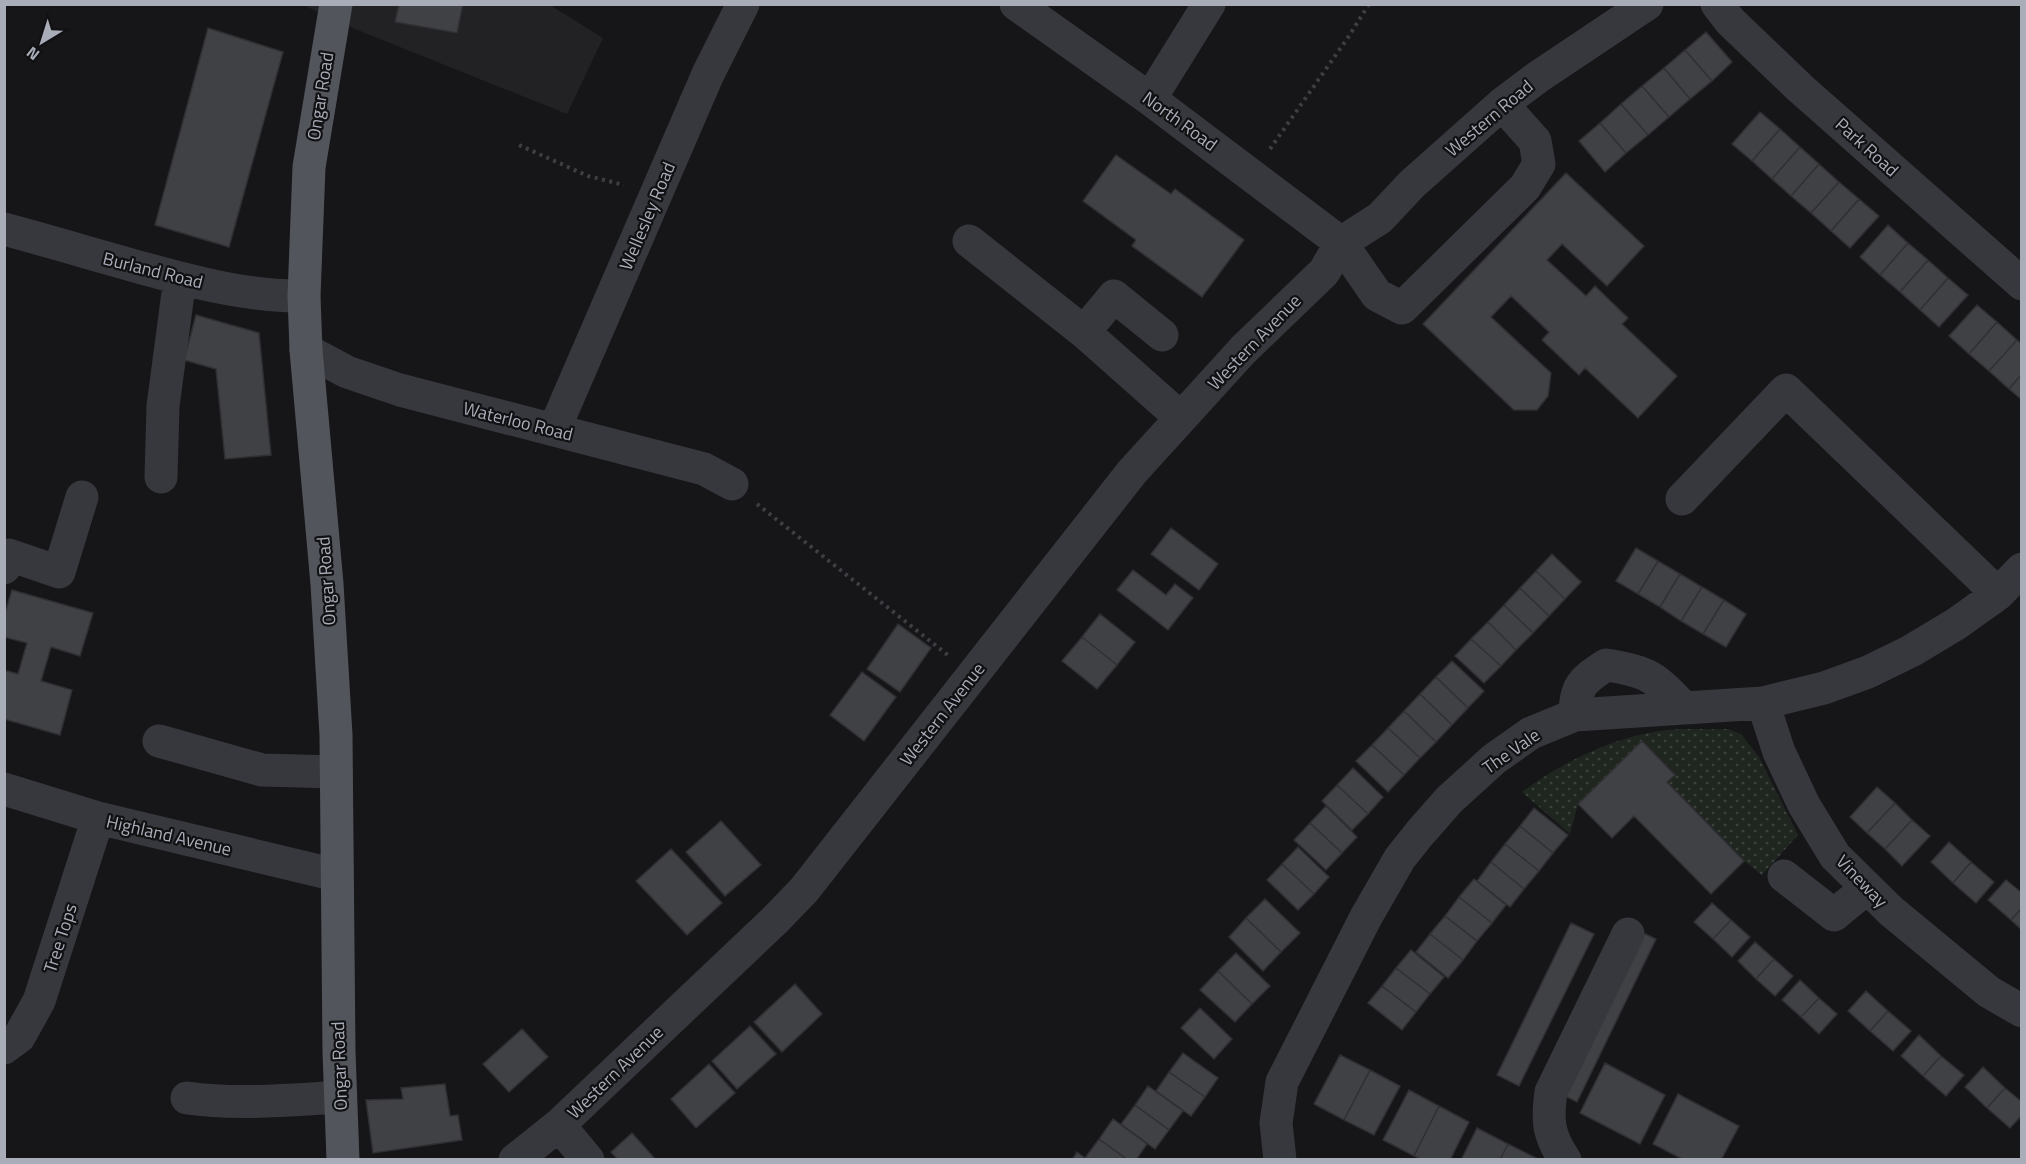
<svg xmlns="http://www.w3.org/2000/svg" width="2026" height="1164" viewBox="0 0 2026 1164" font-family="'Titillium Web',sans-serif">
<defs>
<pattern id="grass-dots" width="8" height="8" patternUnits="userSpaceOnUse" patternTransform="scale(1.5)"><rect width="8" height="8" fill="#1e261f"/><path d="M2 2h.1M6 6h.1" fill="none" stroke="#3c433d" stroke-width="1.8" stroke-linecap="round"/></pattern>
</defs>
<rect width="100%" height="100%" fill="#161618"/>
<!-- built -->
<path fill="#222225" d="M303 5H550L603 38 567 114 355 29Z"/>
<!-- grass -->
<path fill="url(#grass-dots)" d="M1728 729 1741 734 1759 757 1798 835 1762 875 1744 861 1667 782 1675 774 1642 741 1578 804 1570 834 1522 792C1564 761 1615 736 1667 730 1686 728 1708 730 1728 729Z"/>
<!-- building -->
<path fill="#404145" stroke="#303034" stroke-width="1.5" d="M399 4H463L457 33 395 22Z
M208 28 283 52 229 247 155 225Z
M1706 32 1732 62 1712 81 1685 50Z
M1685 50 1712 81 1690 99 1664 68Z
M1664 68 1690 99 1669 117 1642 86Z
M1642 86 1669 117 1648 135 1621 104Z
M1621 104 1648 135 1626 153 1600 123Z
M1760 112 1780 129 1752 161 1732 144Z
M1600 123 1626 153 1605 172 1579 141Z
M1780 129 1800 147 1772 179 1752 161Z
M1800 147 1819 164 1791 196 1772 179Z
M1116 155 1171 194 1175 189 1244 240 1202 297 1132 246 1136 240 1083 201Z
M1819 164 1839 182 1811 213 1791 196Z
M1566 173 1644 246 1607 286 1562 244 1547 260 1586 296 1595 286 1628 318 1622 324 1677 376 1638 418 1585 368 1579 375 1542 340 1549 332 1511 296 1491 317 1551 373 1548 396 1537 410H1514L1423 324Z
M1839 182 1859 199 1831 231 1811 213Z
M1859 199 1879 216 1850 248 1831 231Z
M1888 225 1908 243 1880 275 1860 257Z
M1908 243 1928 260 1900 292 1880 275Z
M1928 260 1948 278 1920 310 1900 292Z
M1948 278 1968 295 1939 327 1920 310Z
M1977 305 1997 322 1969 354 1949 336Z
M196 315 259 333 271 455 225 459 216 369 184 360Z
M1997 322 2017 340 1989 371 1969 354Z
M2017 340 2022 344V374L2009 389 1989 371Z
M2022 374V400L2009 389Z
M1171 528 1218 564 1199 590 1151 554Z
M1636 548 1658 561 1638 594 1616 581Z
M1552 554 1581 582 1565 599 1536 571Z
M1658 561 1680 574 1660 607 1638 594Z
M1133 570 1166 595 1175 584 1193 598 1168 630 1117 590Z
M1536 571 1565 599 1549 616 1520 588Z
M1680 574 1702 587 1681 621 1660 607Z
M1702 587 1724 600 1703 634 1681 621Z
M1520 588 1549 616 1533 633 1504 605Z
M12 590 93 613 80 656 51 647 41 681 72 690 60 735 4 719V670L18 674 27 643 4 637V616Z
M1724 600 1746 614 1726 647 1703 634Z
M1504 605 1533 633 1516 650 1488 622Z
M1100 614 1135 642 1117 665 1082 637Z
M1488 622 1516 650 1501 666 1471 639Z
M898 624 931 648 900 692 867 669Z
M1082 637 1117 665 1097 689 1062 661Z
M1471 639 1501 666 1484 683 1455 656Z
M1452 661 1484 691 1468 708 1436 677Z
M862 672 896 697 864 741 830 715Z
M1436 677 1468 708 1452 725 1420 694Z
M1420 694 1452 725 1436 742 1404 711Z
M1404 711 1436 742 1420 758 1388 728Z
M1388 728 1420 758 1404 775 1372 745Z
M1642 741 1675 775 1667 782 1744 861 1711 894 1634 816 1612 838 1578 804Z
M1372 745 1404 775 1388 792 1356 761Z
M1353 768 1383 797 1368 814 1337 785Z
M1337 785 1368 814 1352 830 1322 801Z
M1877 787 1895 803 1867 833 1850 817Z
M1895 803 1912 820 1885 849 1867 833Z
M1326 806 1357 837 1342 853 1310 823Z
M1534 808 1568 835 1553 853 1520 826Z
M1912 820 1930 836 1902 866 1885 849Z
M721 821 761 865 725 896 686 852Z
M1310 823 1342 853 1326 870 1294 840Z
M1520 826 1553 853 1539 871 1505 844Z
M1949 842 1971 862 1953 883 1931 862Z
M1505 844 1539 871 1524 889 1491 862Z
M1298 847 1329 877 1314 894 1282 864Z
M671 849 722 903 687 935 636 881Z
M1491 862 1524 889 1510 907 1477 881Z
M1971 862 1994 882 1976 903 1953 883Z
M1282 864 1314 894 1298 910 1267 880Z
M1474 879 1506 905 1492 923 1459 897Z
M2006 880 2022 893V908L2011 920 1988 900Z
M1459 897 1492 923 1477 941 1445 916Z
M1265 899 1300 933 1281 952 1246 918Z
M1712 903 1731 920 1713 939 1694 922Z
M2022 908V930L2011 920Z
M1445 916 1477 941 1463 960 1430 934Z
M1246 918 1281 952 1263 971 1229 937Z
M1731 920 1750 937 1732 957 1713 939Z
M1571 923 1594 934 1519 1086 1497 1075Z
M1633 928 1656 939 1577 1102 1553 1090Z
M1430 934 1463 960 1448 978 1416 952Z
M1755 942 1774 959 1756 979 1738 961Z
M1411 950 1444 977 1430 994 1396 968Z
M1236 953 1270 986 1252 1004 1218 971Z
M1774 959 1793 976 1775 996 1756 979Z
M1396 968 1430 994 1416 1012 1382 986Z
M1218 971 1252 1004 1235 1022 1200 990Z
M1800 980 1819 998 1801 1017 1782 1000Z
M795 984 822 1014 782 1052 754 1022Z
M1382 986 1416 1012 1402 1030 1368 1003Z
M1866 991 1888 1011 1870 1031 1848 1011Z
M1819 998 1837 1014 1819 1034 1801 1017Z
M1200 1008 1232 1039 1214 1059 1181 1028Z
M1888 1011 1911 1031 1893 1051 1870 1031Z
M750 1026 776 1054 737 1089 712 1061Z
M522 1029 548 1057 509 1092 483 1064Z
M1919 1035 1941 1056 1923 1076 1901 1056Z
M1183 1053 1218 1078 1205 1097 1169 1072Z
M1340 1055 1370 1070 1344 1120 1314 1104Z
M1941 1056 1964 1075 1946 1096 1923 1076Z
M1605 1063 1665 1095 1640 1144 1580 1113Z
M709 1064 735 1093 696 1128 671 1099Z
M1983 1067 2005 1088 1987 1108 1965 1087Z
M1370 1070 1400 1086 1374 1135 1344 1120Z
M1169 1072 1205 1097 1191 1116 1156 1091Z
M445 1084 450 1116 458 1115 462 1140 373 1153 366 1100 403 1099 401 1088Z
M1148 1086 1183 1111 1169 1130 1135 1105Z
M2005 1088 2022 1102V1115L2010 1128 1987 1108Z
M1409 1090 1439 1106 1414 1156 1383 1140Z
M1678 1094 1739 1126 1721 1160H1684L1653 1144Z
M1135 1105 1169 1130 1155 1149 1121 1124Z
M1439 1106 1469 1122 1450 1160H1422L1414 1156Z
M1113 1119 1147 1144 1136 1160H1128L1099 1139Z
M1477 1128 1508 1144 1500 1160H1461Z
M632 1133 656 1160H618L611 1152Z
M1099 1139 1128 1160H1087L1085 1158Z
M1508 1144 1538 1159 1500 1160Z
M1077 1152 1085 1158 1087 1160H1072Z"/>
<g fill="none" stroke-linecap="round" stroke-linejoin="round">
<!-- path -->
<path stroke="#3d3f44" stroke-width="4" stroke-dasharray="3 4.5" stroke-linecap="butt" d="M519 145 588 176 624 185
M1270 149 1349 36 1369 4
M757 504 949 656"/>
<!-- minor -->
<path stroke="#37383d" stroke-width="33" d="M1016 4 1150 99 1341 243 1377 295 1402 308 1525 187 1539 164 1535 141 1502 104
M1717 4 1730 21 1800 88 2022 284
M1150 99 1209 4
M4 229C52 242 99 256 146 269 197 283 251 297 304 296
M969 241 1084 332
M1162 335 1114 296 1084 332 1181 418
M306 350 347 372 400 390 704 469 732 484
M554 430 708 74 743 4
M161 477 163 406 180 278
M1682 499 1786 390 1998 594
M4 568 9 555 59 572 82 497
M1763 703 1779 752 1804 805 1835 856 1891 911 1989 992 2022 1011
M1575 715C1575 686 1583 680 1606 665 1648 671 1655 677 1683 707
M159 741 262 770 336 772
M4 789 98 818 336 875
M1784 876 1834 915 1867 888
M4 1048 19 1037 39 1001 98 818
M187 1098C237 1105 289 1100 340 1097
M559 1125 588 1160
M515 1160 559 1125 776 919 804 890 1132 472 1243 350 1324 272 1341 243 1380 218 1412 184 1502 104 1538 77 1647 4
M1280 1160 1276 1123 1282 1082 1366 917 1400 858 1420 833 1449 800 1494 759 1531 733 1575 715 1763 703 1824 688 1868 672 1911 651 1956 624 1998 594 2022 569
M1565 1160C1548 1135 1547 1121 1551 1092L1628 934"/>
<!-- major -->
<path stroke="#53555c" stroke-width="33" d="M336 4 309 167 304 296 306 350 327 584 336 735 339 1052 343 1160"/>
</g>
<g text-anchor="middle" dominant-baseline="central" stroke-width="4.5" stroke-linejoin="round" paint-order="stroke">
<!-- street labels -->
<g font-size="18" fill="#a8adb8" stroke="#111113">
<text transform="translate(320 96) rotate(-81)">Ongar Road</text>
<text transform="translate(1489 118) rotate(-40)">Western Road</text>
<text transform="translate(1180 121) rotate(36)">North Road</text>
<text transform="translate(1867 147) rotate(42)">Park Road</text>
<text transform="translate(647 216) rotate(-67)">Wellesley Road</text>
<text transform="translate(153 270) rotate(14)">Burland Road</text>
<text transform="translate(1254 342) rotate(-46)">Western Avenue</text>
<text transform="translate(518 421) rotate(14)">Waterloo Road</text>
<text transform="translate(326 581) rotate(-94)">Ongar Road</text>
<text transform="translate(942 714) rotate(-52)">Western Avenue</text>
<text transform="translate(1511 751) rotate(-35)">The Vale</text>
<text transform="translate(169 835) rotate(13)">Highland Avenue</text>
<text transform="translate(1862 881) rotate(46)">Vineway</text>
<text transform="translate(60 938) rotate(-72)">Tree Tops</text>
<text transform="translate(339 1066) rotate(-92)">Ongar Road</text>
<text transform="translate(615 1072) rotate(-44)">Western Avenue</text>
</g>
</g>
<!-- border -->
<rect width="2026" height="1164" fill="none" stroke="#a8adb8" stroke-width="12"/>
<!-- north arrow -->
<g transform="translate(42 42) rotate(218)" stroke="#111113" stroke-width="4.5" paint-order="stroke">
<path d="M0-4.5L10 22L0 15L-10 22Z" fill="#a8adb8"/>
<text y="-9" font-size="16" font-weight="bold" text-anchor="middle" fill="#a8adb8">N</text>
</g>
</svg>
